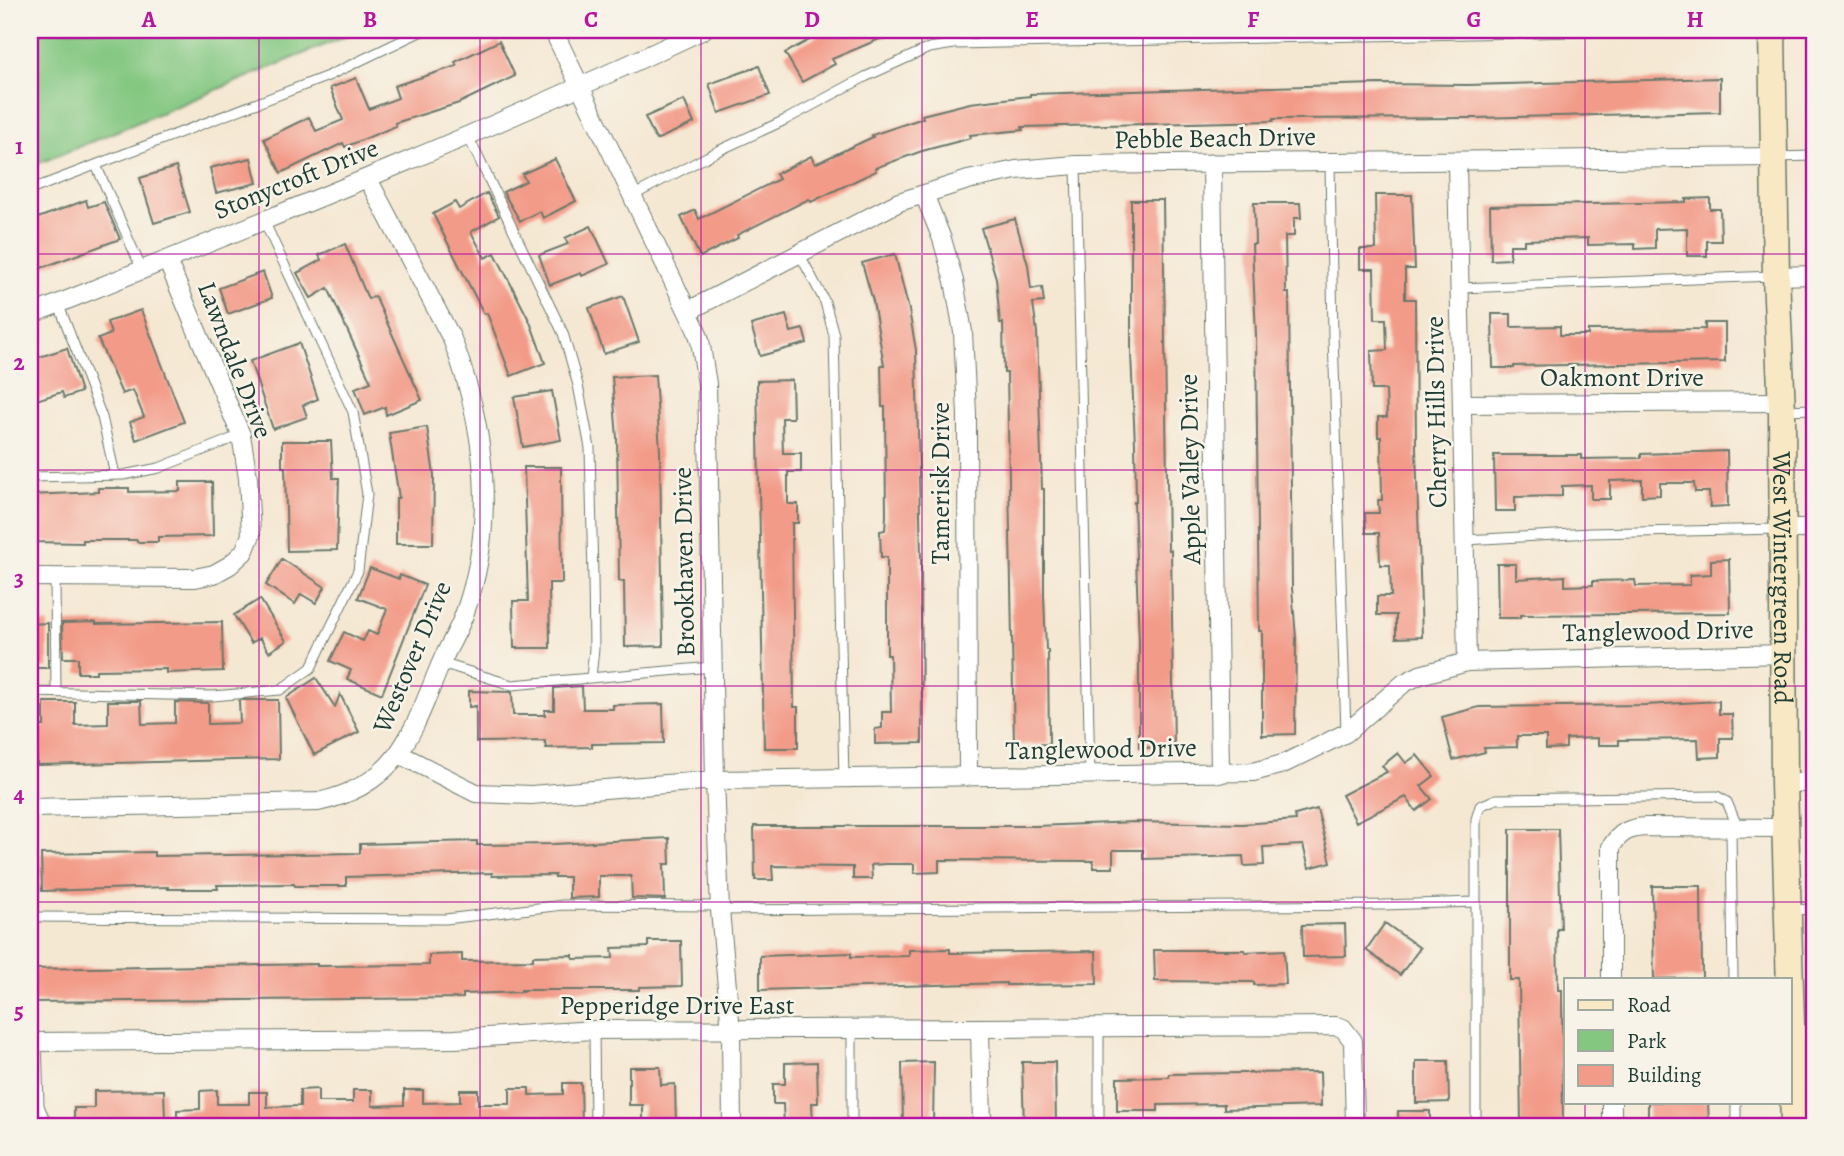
<svg xmlns="http://www.w3.org/2000/svg" width="1844" height="1156" viewBox="0 0 1844 1156" font-family="Alegreya,serif">
<rect width="100%" height="100%" fill="#f7f3e8"/>
<filter id="ink" filterUnits="userSpaceOnUse"><feTurbulence type="fractalNoise" baseFrequency=".0143" numOctaves="2"/><feDisplacementMap in="SourceGraphic" scale="14" xChannelSelector="R" yChannelSelector="G"/><feConvolveMatrix kernelMatrix="1 2 1 2 8 2 1 2 1" color-interpolation-filters="sRGB"/></filter>
<filter id="wash" filterUnits="userSpaceOnUse"><feTurbulence type="fractalNoise" baseFrequency=".00686" numOctaves="4" result="noise"/><feDisplacementMap in="SourceGraphic" scale="28" xChannelSelector="R" yChannelSelector="G"/><feGaussianBlur stdDeviation="1.57" result="paint"/><feColorMatrix in="noise" values="0 0 0 0 0 0 0 0 0 0 0 0 0 0 0 0 0 1.4 0 .05"/><feComposite in="paint" operator="in"/></filter>
<g filter="url(#wash)">
<rect width="100%" height="100%" fill="#f5e8d3"/>
<!-- green -->
<path fill="#83c781" stroke="#51825a" stroke-width="2" d="M30 30H361L30 167Z
M944 30H1280L947 35Z"/>
<g id="blocks">
<!-- building -->
<path fill="#f39b89" d="M828 30H901L832 59 835 64 802 82 785 53Z
M499 41 515 76 459 103 395 123 396 126 345 147 343 143 281 173 264 139 309 117 316 131 343 120 330 88 356 78 369 109 398 98 394 86 457 66 455 62Z
M759 66 770 95 719 113 709 84Z
M1720 78V112L1475 118 1273 119V121L1022 127 1023 130 970 135 971 138 922 151 875 168 876 171 811 202 809 199 737 235 738 238 700 257 681 217 695 210 699 219 779 179 776 174 811 156 815 164 873 137 872 135 923 118 922 115 970 103 1030 96V94L1377 84 1468 85Z
M684 100 694 123 656 140 645 117Z
M251 158 257 183 216 193 210 168Z
M555 159 576 201 543 218 540 211 520 221 503 192 526 181 522 174Z
M176 167 190 212 154 223 140 178Z
M487 193 499 216 471 232 485 258 495 253 530 322 545 363 511 376 487 313 484 314 433 214 455 202 459 209Z
M1375 195H1412L1415 269H1405V299H1415L1416 447 1422 637 1396 638V615H1377V596H1391L1390 565H1380L1379 533H1366L1365 513H1379L1378 500H1382L1381 437H1378V417H1387L1386 390H1372L1371 351 1387 350 1386 319H1375L1374 269H1360V249H1376Z
M1710 198V209H1720L1721 241H1707V256H1687V228L1655 229V248L1635 249V244L1588 245V238L1524 240V245H1510V259L1491 260 1490 206 1686 202V199Z
M86 200 88 207 104 202 120 239 30 272V221Z
M1131 200H1163L1168 550H1171L1174 747 1139 748V643L1134 502H1136L1135 445 1131 353Z
M1254 203H1300L1301 218H1294V236H1285L1286 293H1289L1292 588 1296 638 1295 734 1262 735V631H1259L1256 335 1252 244H1255Z
M1015 219 1028 265 1031 289 1042 287 1044 302 1033 303 1037 332 1042 489H1044V595L1046 650H1048L1049 744 1014 745 1007 373H1004L1003 323H1000L996 278 981 228Z
M591 226 609 264 582 276 581 273 550 285 539 255 568 244 565 238Z
M345 244 368 299 375 296 422 400 386 415 385 407 365 415 355 388 371 382 328 288 311 298 297 273 321 260 319 255Z
M895 254 909 310 916 350 921 556 922 743 875 744V729L882 728V712H891L890 655H887V557H881L880 531 885 530 886 516 885 407H882L881 365H884L873 301 862 263Z
M263 272 272 298 228 314 219 288Z
M623 296 639 342 604 354 589 308Z
M141 310 184 422 136 440 130 422 144 417 133 390 122 394 98 339 111 334 107 322Z
M1492 314H1511V327L1560 326V335H1588V330L1705 329V323H1725V362L1514 366V368H1493Z
M786 315 791 332 803 329 807 343 760 356 751 325Z
M299 343 318 399 303 405 307 417 273 429 250 361Z
M67 348 81 392 64 398 62 392 30 402V360Z
M655 375 660 451 663 646 625 647 624 581H619L617 438 612 377Z
M792 380 793 418H782L783 453H801V472H788V504H798V523H792L794 707H798V748H764L757 381Z
M552 391 561 440 523 447 514 397Z
M427 427 434 475 433 544H396V498H399L389 433Z
M282 441H331L333 478H339L337 550 287 551 285 467H282Z
M1727 451 1728 506 1710 507 1709 492H1695L1694 483H1660V495L1642 496V480L1610 481V499H1591V485L1562 486V496L1515 497V511H1495L1494 455H1581V459L1641 458V454Z
M524 467H561L562 583H549L550 648H514L513 601H528Z
M180 482H212L213 536 158 537V542H137V540H83V543L30 542V495L98 492V488H129V492L180 491Z
M282 559 325 587 316 603 301 594 295 604 266 585Z
M1729 559 1730 613 1520 615V618H1498L1497 564H1516V579L1565 576V586L1593 585V581L1635 580 1636 586 1690 585V575L1711 574V560Z
M370 568 399 579 400 575 425 585 382 694 347 679 351 670 330 661 344 632 363 641 368 631 377 635 387 609 358 598Z
M260 599 286 641 269 652 260 638 251 643 234 615Z
M96 622V624L222 622 223 671 166 673V669L96 670V673H78V658H63L62 623Z
M48 623V668H30V624Z
M316 678 335 707 340 694 359 732 314 755 286 698Z
M582 686 583 709H613V705L663 704 664 743 592 744V747L546 748 545 741 476 742V706L469 707V691L512 692 513 715H545V710H554V688Z
M242 700H278L279 759 37 765 36 726H44V702H75V725L108 724V701H141L142 724 175 723V702L208 703V724L240 723 239 701Z
M1719 701V714H1732L1733 738H1720V757L1699 758 1698 739 1619 740V745H1598V738L1566 739V748L1546 749V736H1517V747L1484 748 1485 752 1453 760 1442 717 1479 707 1645 705Z
M1398 753 1406 763 1417 755 1434 776 1421 786 1432 799 1416 811 1406 797 1356 822 1342 795 1387 772 1382 766Z
M1317 809 1331 862 1309 868 1303 845 1263 847 1264 865 1244 866 1243 856 1143 859V850H1113V868H1093V861L939 860V872L914 873V864H886L871 865 872 879H853V867L772 866 773 880H755L754 826H1036L1135 822 1242 824 1296 820 1295 815Z
M1510 829H1558L1561 929H1557L1558 990H1562L1563 1126H1521L1519 980H1510Z
M669 838 670 864H664L665 899 632 898 631 876H599V897L569 898V877H555V875L492 876V873L346 877V886H295L294 884 217 885 218 889H168V887L42 891 41 854 154 852V856L360 853V844L477 841V845L554 844Z
M1652 886H1701L1702 978 1654 979Z
M1385 923 1420 948 1400 975 1366 950Z
M1345 924 1346 956 1303 957 1302 925Z
M648 941H681L682 986 639 987V990H521L522 992 463 994V998L30 1002V969L317 964V966L429 965V955L462 954V961L533 960V956L573 955V959L613 958 612 948 648 947Z
M950 949V953L1096 951 1097 984 1006 985V983L760 990V956L851 953V957L909 956V950Z
M1154 950H1245V952L1284 950 1286 984 1254 985V982L1155 981Z
M1416 1061H1448L1449 1102 1416 1103Z
M817 1062 818 1103H812L813 1126H784L783 1104H773V1084H785V1063Z
M934 1062 933 1126H903L902 1063Z
M1022 1062H1055L1056 1126H1024Z
M629 1067H660L661 1085 675 1084 676 1126H643V1105H629Z
M1320 1072 1321 1106 1224 1109V1104L1158 1105V1111H1117V1078L1169 1077V1074Z
M563 1083H581L582 1126H177V1110L200 1109V1091L217 1090V1104H249V1092H267V1107L300 1106V1090L318 1089V1102H353V1090H372V1106L404 1105V1090H423V1103L460 1102V1090H478V1104H510V1088H529V1095L563 1094Z
M164 1090 165 1120 113 1121V1126H74V1108H94V1091Z
M1648 1102H1708L1709 1126H1648Z
M1398 1111H1430V1126H1398Z"/>
</g>
</g>
<g filter="url(#ink)">
<use href="#blocks" fill-opacity="0" stroke="#6a796c" stroke-width="2"/>
<g fill="none" stroke-linecap="round" stroke-linejoin="round">
<!-- lane casing -->
<g stroke="#6a796c" stroke-width="11">
<path id="lane" d="M468 136 563 333 578 385 590 448 593 577 594 649 591 677
M1775 157 1814 156
M1330 163 1333 336 1346 732
M96 165 142 270
M1076 165 1090 776
M30 190 328 76 424 30
M632 196 718 151 785 120 865 77 929 48 954 44 1679 30
M799 253 825 302 834 335 844 779
M1460 288 1773 276
M58 303 102 417 115 475
M1785 410 1814 409
M30 477 123 475 159 468 241 435
M1465 540 1590 533 1781 529
M55 577 56 691
M441 663 512 685 712 667
M30 692 213 696 280 690 311 668 358 571 367 494 353 412 264 221
M1731 828 1733 979
M720 910 1383 905 1475 902
M1790 910 1814 909
M30 917 446 919 563 905 720 906
M1099 1028V1126
M594 1030 595 1126
M37 1042 39 1106 48 1126
M1736 1102V1126
M852 1126V1030
M1476 1126V819L1480 806 1496 799 1717 796 1727 802 1738 828"/>
</g>
<!-- street casing -->
<g stroke="#6a796c" stroke-width="20">
<path id="street" d="M553 30 696 329 700 340 707 384 715 780 720 910 731 1031 732 1126
M1457 162 1467 662
M1212 163 1220 774
M924 194 942 239 954 281 963 332 967 414 968 777
M1776 276 1814 275
M688 311 899 202 968 180 1016 170 1076 165 1773 157
M30 315C256 224 483 134 703 30
M1462 404 1782 402
M1783 529H1814
M30 577 195 578 214 574 230 565 244 552 251 535 248 478 241 435 167 260
M399 754 476 793 531 795 715 780 1253 772 1283 764 1346 733 1404 683 1420 675 1467 662 1784 654
M1784 783H1814
M30 808 318 802C397 785 411 736 439 668 446 650 457 634 464 615 497 525 486 427 452 339L368 179
M1611 979V847C1620 832 1629 828 1645 827L1785 828
M980 1029 982 1126
M1792 1035H1814
M30 1042 455 1039 594 1030 1336 1026 1343 1028 1353 1041 1355 1126
M1612 1102V1126"/>
</g>
<!-- secondary casing -->
<g stroke="#6a796c" stroke-width="29">
<g id="secondary">
<path id="s1" d="M1772 30 1776 276 1782 410 1784 783 1794 1126"/>
</g>
</g>
<!-- lane -->
<use href="#lane" stroke="#fff" stroke-width="9"/>
<!-- street -->
<use href="#street" stroke="#fff" stroke-width="18"/>
<!-- secondary -->
<use href="#secondary" stroke="#f8e8c3" stroke-width="26"/>
</g>
</g>
<!-- grid -->
<path fill="none" stroke="#b5179e" stroke-width="2" stroke-opacity="0.55" d="M259 30V1126M480 30V1126M701 30V1126M922 30V1126M1143 30V1126M1364 30V1126M1585 30V979M30 254H1814M30 470H1814M30 686H1814M30 902H1814M1585 1102V1126"/>
<g text-anchor="middle" dominant-baseline="central" stroke-width="5" stroke-linejoin="round" paint-order="stroke">
<!-- street labels -->
<g font-size="26" fill="#1f3d34" stroke="#f7f3e8">
<text transform="translate(1215 138) rotate(-1)">Pebble Beach Drive</text>
<text transform="translate(296 179) rotate(-22)">Stonycroft Drive</text>
<text transform="translate(235 360) rotate(69)">Lawndale Drive</text>
<text x="1622" y="377">Oakmont Drive</text>
<text transform="translate(1436 412) rotate(-91)">Cherry Hills Drive</text>
<text transform="translate(1190 469) rotate(-91)">Apple Valley Drive</text>
<text transform="translate(940 483) rotate(-90)">Tamerisk Drive</text>
<text transform="translate(684 562) rotate(-91)">Brookhaven Drive</text>
<text stroke="none"><textPath href="#s1" startOffset="548">West Wintergreen Road</textPath></text>
<text transform="translate(1658 631) rotate(-1)">Tanglewood Drive</text>
<text transform="translate(412 657) rotate(-67)">Westover Drive</text>
<text transform="translate(1101 749) rotate(-1)">Tanglewood Drive</text>
<text x="677" y="1005">Pepperidge Drive East</text>
</g>
</g>
<!-- margin -->
<rect width="1844" height="1156" fill="none" stroke="#f7f3e8" stroke-width="77"/>
<!-- legend -->
<rect x="1564" y="978" width="228" height="126" fill="#f7f3e8" stroke="#a1aaa0" stroke-width="2"/>
<rect x="1578" y="1000" width="35" height="10" fill="#f8e8c3" stroke="#a1aaa0" stroke-width="2"/>
<text x="1627" y="1012" font-size="21" fill="#1f3d34">Road</text>
<rect x="1578" y="1030" width="35" height="21" fill="#83c781" stroke="#a1aaa0" stroke-width="2"/>
<text x="1627" y="1048" font-size="21" fill="#1f3d34">Park</text>
<rect x="1578" y="1065" width="35" height="21" fill="#f39b89" stroke="#a1aaa0" stroke-width="2"/>
<text x="1627" y="1082" font-size="21" fill="#1f3d34">Building</text>
<rect x="38" y="38" width="1768" height="1080" fill="none" stroke="#b5179e" stroke-width="2.5"/>
<g font-size="23" text-anchor="middle" font-weight="bold" fill="#b5179e">
<text x="149" y="27">A</text>
<text x="370" y="27">B</text>
<text x="591" y="27">C</text>
<text x="812" y="27">D</text>
<text x="1032" y="27">E</text>
<text x="1253" y="27">F</text>
<text x="1474" y="27">G</text>
<text x="1695" y="27">H</text>
<text x="19" y="154">1</text>
<text x="19" y="370">2</text>
<text x="19" y="586">3</text>
<text x="19" y="802">4</text>
<text x="19" y="1018">5</text>
</g>
</svg>
